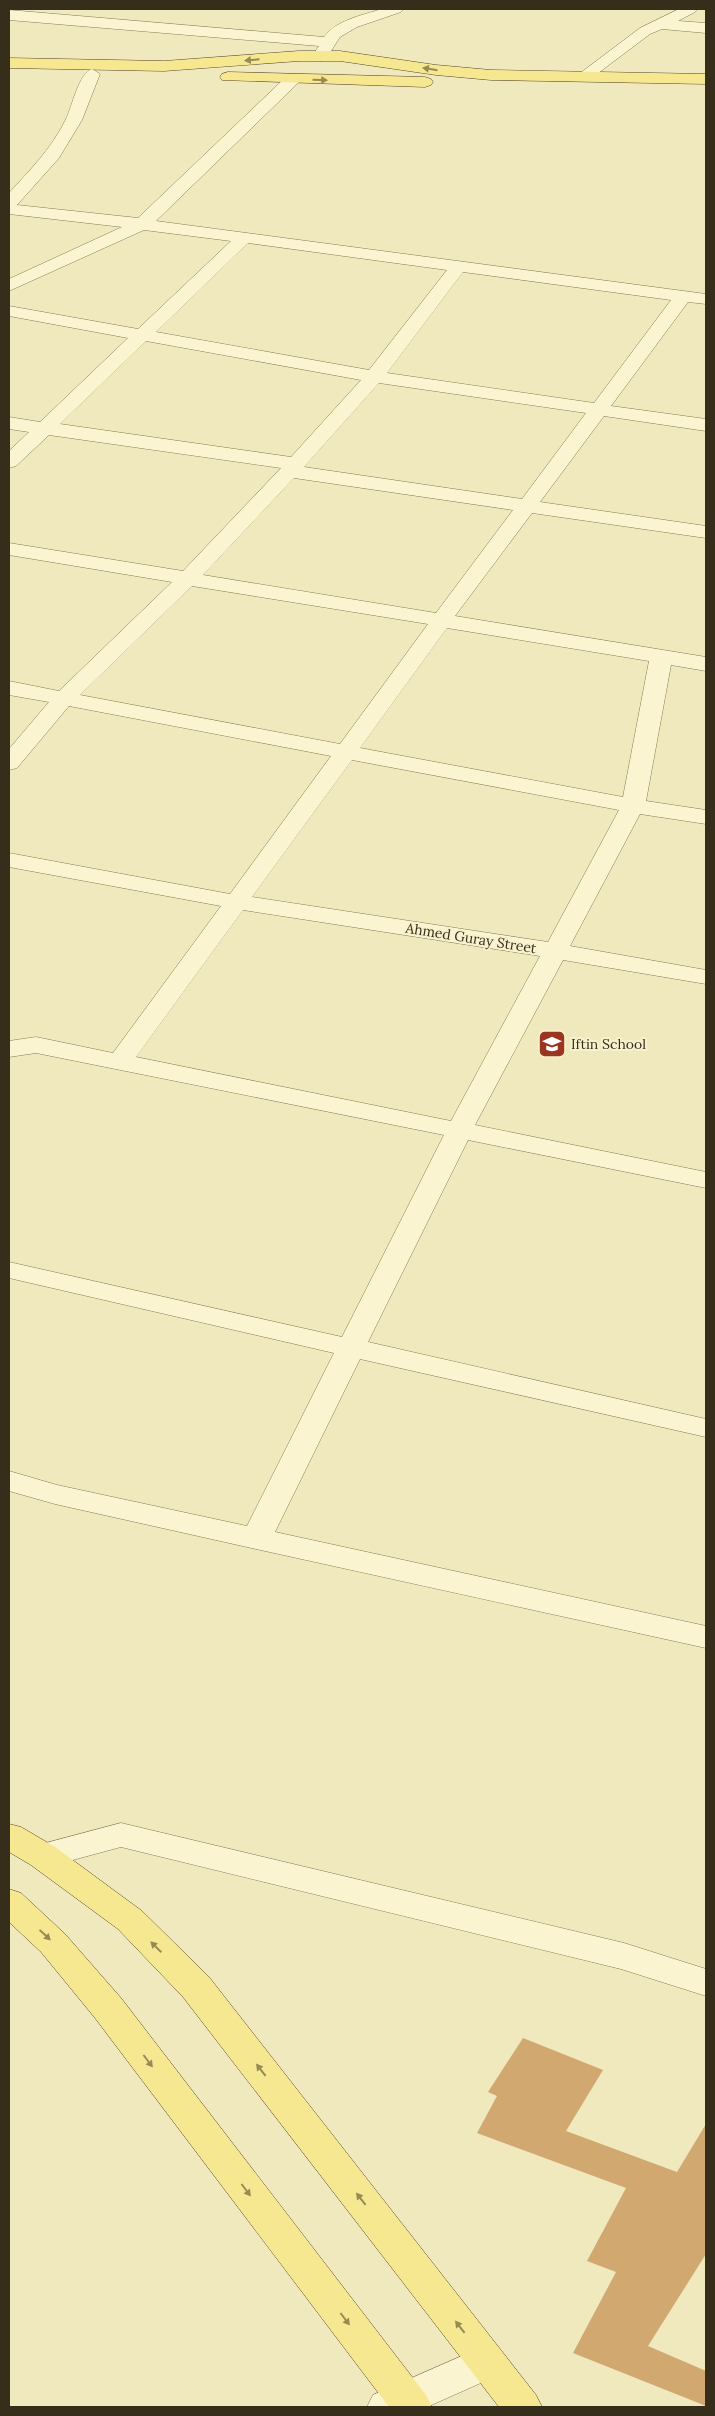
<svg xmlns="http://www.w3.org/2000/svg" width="715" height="2416" viewBox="0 0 715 2416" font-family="Lora,serif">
<rect width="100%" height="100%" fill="#f0e9bd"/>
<!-- building -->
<path fill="#d0a870" d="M523 2038 603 2070 566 2131 677 2172 706 2124V2254L648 2346 706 2371V2406L573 2353 616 2272 587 2261 626 2188 477 2133 497 2096 488 2092Z"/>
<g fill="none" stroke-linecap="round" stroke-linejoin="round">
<!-- minor casing -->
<g stroke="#887955" stroke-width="1">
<path id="minor" d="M382 9H404L401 12 357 27 340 37 326 59 320 61 312 56 319 46 9 20V10L324 37C336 20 363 15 382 9Z
M679 9H697L695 12 678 21 706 23V33L662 29 650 34 589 80H577L575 77 640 28Z
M92 69 100 74 82 120 59 158 17 205 138 218 287 76H299L301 79 299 82 156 221 706 294V304L688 302 611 406 706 419V431L604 416 540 502 706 526V538L532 513 455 616 706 657V671L671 665 646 801 706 810V824L640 814 570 946 706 970V984L563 960 475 1125 706 1172V1188L468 1140 368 1342 706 1419V1437L360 1359 275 1532 706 1626V1648L256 1549 55 1504 9 1491V1471L57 1485 247 1526 334 1353 9 1278V1262L342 1337 444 1135 36 1053 9 1057V1041L36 1037 113 1053 221 906 9 867V853L230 894 331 756 69 706 17 768 9 770V749L49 702 9 695V681L59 691 172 582 9 555V543L183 571 281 468 49 435 16 466 9 468V451L29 432 9 429V417L40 422 128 338 9 316V306L138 329 231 241 144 230 9 291V279L122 227 9 214V193C30 170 52 148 66 119 72 107 79 72 92 69ZM248 243 447 270 369 370 156 332ZM463 272 671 300 594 403 387 373ZM146 341 361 380 291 457 60 424ZM379 383 586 413 522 499 304 467ZM294 478 513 510 436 613 203 575ZM192 586 428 624 340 744 80 695ZM447 628 649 661 623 797 360 748ZM352 760 619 810 548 942 252 897ZM243 910 540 956 451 1121 136 1057Z
M121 1823 624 1943 706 1969V1996L621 1969 121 1847 43 1868 31 1865 26 1856 31 1847Z
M487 2345 501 2350 507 2362 501 2374 427 2407H367L373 2395Z"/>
</g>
<!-- major casing -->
<g stroke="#55452a" stroke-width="1">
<path id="major" d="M299 51H340L436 65 491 70 706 74V84L491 80 436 75 340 61H299L164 71 9 68V58L164 61Z
M228 72 425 77 431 79 433 82 431 85 425 87 222 80 220 77 222 74Z
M9 1824 21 1827 55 1847 142 1911 209 1977 536 2395 542 2407H499L183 1997 118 1929 31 1865 9 1852Z
M9 1889 21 1893 65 1934 121 1998 426 2395 432 2407H389L95 2018 41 1952 9 1922Z"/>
</g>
<!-- minor -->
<use href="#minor" fill="#faf5d0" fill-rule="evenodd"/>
<!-- major -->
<use href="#major" fill="#f6e791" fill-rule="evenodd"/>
</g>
<!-- one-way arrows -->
<defs><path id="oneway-solid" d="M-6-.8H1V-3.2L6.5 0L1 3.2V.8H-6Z" transform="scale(1.25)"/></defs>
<g fill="#968a56">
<use href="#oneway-solid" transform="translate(252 60) rotate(175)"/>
<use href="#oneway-solid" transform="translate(430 69) rotate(-171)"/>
<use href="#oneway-solid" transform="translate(320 80) rotate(2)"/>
<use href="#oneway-solid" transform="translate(45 1935) rotate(43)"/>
<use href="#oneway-solid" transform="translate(156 1947) rotate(-135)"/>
<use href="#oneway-solid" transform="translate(148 2061) rotate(53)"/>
<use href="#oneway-solid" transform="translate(261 2070) rotate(-128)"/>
<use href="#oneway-solid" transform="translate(246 2190) rotate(53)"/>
<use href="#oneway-solid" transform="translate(361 2199) rotate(-128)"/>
<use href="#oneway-solid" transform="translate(345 2319) rotate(53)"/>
<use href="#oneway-solid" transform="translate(460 2327) rotate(-128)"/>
</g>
<!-- icons -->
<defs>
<g id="school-square" transform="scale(1.4375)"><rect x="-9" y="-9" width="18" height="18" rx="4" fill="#9a3522" stroke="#f7f2cd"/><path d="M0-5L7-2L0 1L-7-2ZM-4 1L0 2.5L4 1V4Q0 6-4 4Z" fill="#fff"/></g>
</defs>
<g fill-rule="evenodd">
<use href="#school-square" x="552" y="1044"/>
</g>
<g text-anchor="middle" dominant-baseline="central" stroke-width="4" stroke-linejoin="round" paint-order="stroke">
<!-- street labels -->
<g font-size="14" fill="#372d1b" stroke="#f7f2cd">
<text transform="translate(471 938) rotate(9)">Ahmed Guray Street</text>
</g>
<!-- poi labels -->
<g font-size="14" fill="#372d1b" stroke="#f7f2cd" text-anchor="start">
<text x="571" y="1044">Iftin School</text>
</g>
</g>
<!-- border -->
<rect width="715" height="2416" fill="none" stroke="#372d1b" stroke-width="20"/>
</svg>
